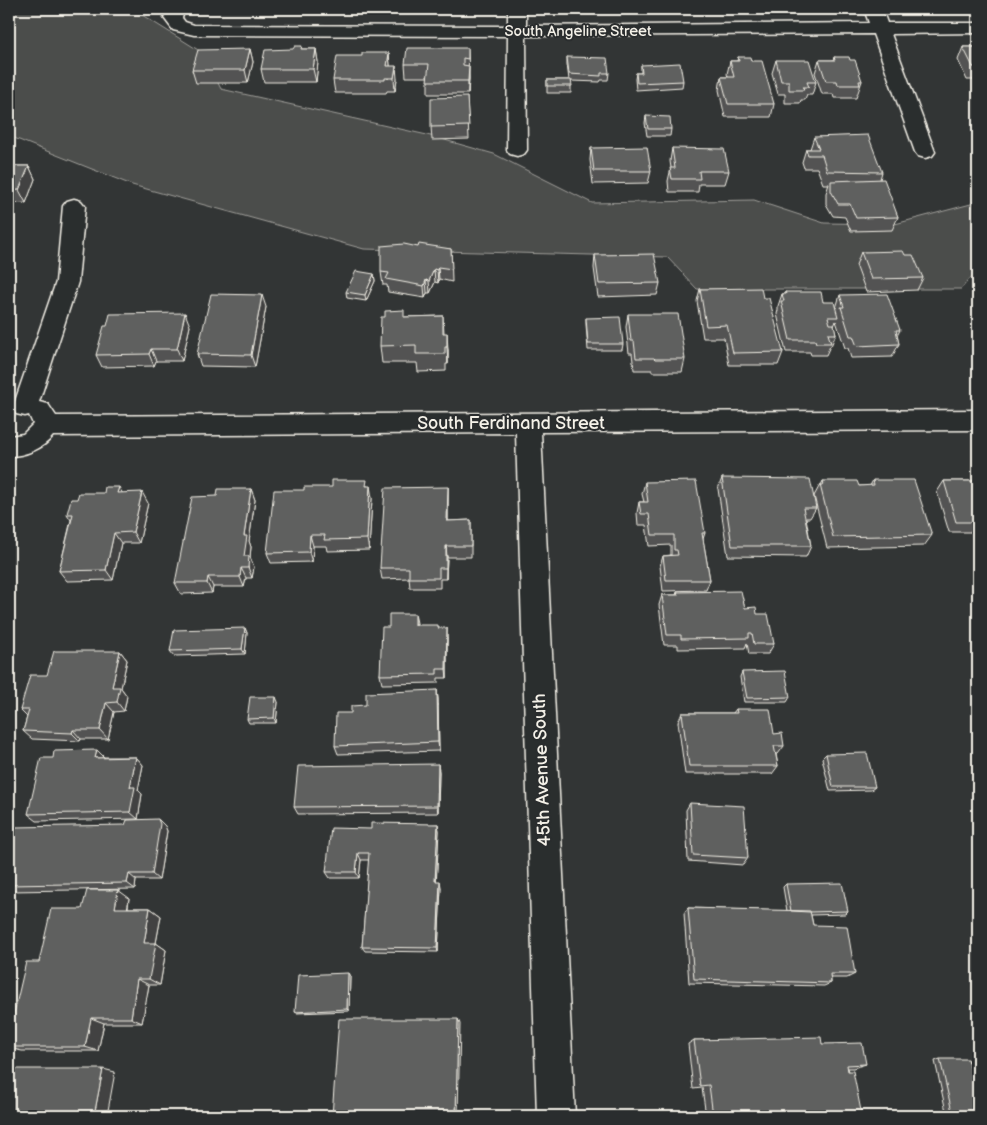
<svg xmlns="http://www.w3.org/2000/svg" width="987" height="1125" viewBox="0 0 987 1125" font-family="'Balsamiq Sans',sans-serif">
<rect width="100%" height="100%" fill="#323535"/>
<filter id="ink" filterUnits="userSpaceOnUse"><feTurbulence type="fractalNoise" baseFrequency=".02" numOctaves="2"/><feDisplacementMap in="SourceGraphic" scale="10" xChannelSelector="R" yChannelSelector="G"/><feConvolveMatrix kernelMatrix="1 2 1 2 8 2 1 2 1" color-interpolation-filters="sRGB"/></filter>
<g filter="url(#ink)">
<!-- green -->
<path fill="#4b4d4c" stroke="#a09f9a" d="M9 9 134 10 203 53 221 89 427 135 494 154 592 203 754 200 824 223 895 224 971 204 978 196V269L961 289H697L667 257 364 249 132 185 9 136Z"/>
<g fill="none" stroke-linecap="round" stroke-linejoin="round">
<!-- street casing -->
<g stroke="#f4f1e8" stroke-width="3">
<path id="street" d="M167 9H185L182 18 185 22 194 25 508 26V9H526V26L869 23 864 9H882L887 23H978V33L891 34 935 152 932 156 925 158 918 156 915 152 873 34 526 36 527 150 524 154 517 156 510 154 507 150 508 36 194 35 173 30 164 18Z
M74 199 81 201 85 206 78 282 39 402 48 404 56 416 978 410V430L541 432 575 1116H537L516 433 53 436C43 449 25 456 9 456V436L23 434 33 424 29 415 25 416 16 414 13 407 56 282 63 206 67 201Z"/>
</g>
<!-- street -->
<use href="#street" fill="#2a2d2e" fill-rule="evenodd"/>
</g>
<!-- wall -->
<path fill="#525352" stroke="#f4f1e8" d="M977 43H978V80H967L958 60 963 47H975Z
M468 48 469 79 468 94H428V77H406L405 64Z
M250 49 253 62 248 83H196L192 70Z
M302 49H316L318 62 316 82H264L261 69Z
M389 53 390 66 397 79 395 91H387L386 93H335L333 80 362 56Z
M567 57 609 73 608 80H601L600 82 571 81V93H547V80H569L567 64Z
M738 57 751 61 774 104 771 117H725L719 90 721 77H728L727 74 730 61H737Z
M834 57 850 60 862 81 856 98H834L833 94H822L815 73 819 60H833Z
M776 60 816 82 812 95H807L805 100H801L800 103H785V94H778L772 73Z
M641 65 683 81 682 87 636 90 635 79 636 73H641Z
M467 97 469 139 432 140 431 127Z
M646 116 671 129 670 136H647L645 123Z
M814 137 882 172 880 179 898 217 892 230 851 231 845 217 833 216 826 204V193L829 184H823L817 168H804L802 162 806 149H810Z
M591 148 651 171 648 183 593 184 590 160Z
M672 148 729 171 725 184H699L698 192H669L668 181 671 168 670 161Z
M9 166H29L35 179 26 203 9 204Z
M418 247 451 249 452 282 439 279 438 283 435 282 430 293H427L425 298 388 292 387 285H383L381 272Z
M861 252 905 255 923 278 917 290 866 292 856 265Z
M595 255 660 283 657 295 598 297 594 268Z
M374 274 375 281 366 301 347 298 346 292Z
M700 289 763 298 783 352 778 365H729L724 338H703L697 301Z
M785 292 823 302 836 308 840 295 900 330 897 336 899 344 892 357 851 358 848 348H845L836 321 834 326 836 334 831 346H830L826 355H811L810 352H786L777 314 778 310V306L782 294H784Z
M266 307 255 367 201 366 197 354Z
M628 314 685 359 682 372H652V370H634L632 353H629L626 327Z
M443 316 444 333 448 350V364H446V371L418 372 417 363H382L380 346 405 317Z
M586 318 623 344 622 350H588L586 324Z
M190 326 182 361H156L154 366 102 367 96 355Z
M722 478 816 508 810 518H806L811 546 806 557 728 556 718 489Z
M873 480 932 535 924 546 827 548 814 496 820 485H821L823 481 859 486H870Z
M944 481H978V532H949L937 492Z
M645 482 705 533 703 539 710 580 706 590 663 591 660 566 663 556 671 555V545L649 546 646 525H638L637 513 639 502H644L642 494Z
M368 486 372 498 369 550 327 551 326 546H313L312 562 271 563 267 553 304 490Z
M448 487V521L471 520V557H447L446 579H440V588H410L409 578 382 579 380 568Z
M251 489 255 500 249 541 251 547 250 557 254 567 252 578H246L244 587H213L212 593 181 594 175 583 217 496Z
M122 493 148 503 139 543H121L113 580 67 581 59 571 71 520 67 514Z
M677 592 745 608 757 614 774 644 768 654H749L747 643 745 648 678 649V645H664L659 605 662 595H676Z
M417 623 416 625 439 628 447 637V678H438V683L382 684 380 675 389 627Z
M245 628 247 633 245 654 174 656 170 651Z
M120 651 127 660 121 688 127 696 124 711 114 712 108 739H81L80 741 32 739 23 731 27 717 20 710 47 675Z
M742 672 790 697 787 702H744L740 677Z
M437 690 438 699 439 751 338 754 335 746 351 713 366 705Z
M278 702 276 723H249L247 719Z
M736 709 774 734 784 746 778 754H776L778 766 772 774H685L678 722 682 713H733Z
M826 754 875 787 871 790 830 791 822 758Z
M104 757H136L143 765 138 790 142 794 138 819 37 821 28 814Z
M438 764 439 772 438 813 298 814 294 807Z
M690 803 748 858 743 865 688 861 686 810Z
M438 824 439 831 436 881 441 887 438 952 365 951 362 947 369 860H361L359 878H330L326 872 371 829Z
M165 826 167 831 159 880H136L135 889 11 891 9 889V853Z
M786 884 848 911 845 914 811 915 813 925 855 974 847 978H831V983L824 986 689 983 684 913 688 908 787 911 783 887Z
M129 898 128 908H150L161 916 156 943 166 950 160 985H149L142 1023H104L98 1051H22L9 1048V1035L39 962 82 909Z
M350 976 349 1011 297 1013 295 1012Z
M694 1040 822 1044 866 1064 853 1068H848L862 1116H706L702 1088 693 1089 688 1044Z
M940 1059 978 1116H947L935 1061Z"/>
<!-- shaded-wall -->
<path fill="#424342" stroke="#f4f1e8" d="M250 49 253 62 248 83 245 70Z
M316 49 318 62 316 82 313 69Z
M389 53 390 66 388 79 387 66Z
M396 66 397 79 395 91 394 78Z
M469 66V79L468 94V81Z
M29 166 35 179 26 203 19 190Z
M438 267 439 279 438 283 437 270Z
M434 269 435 282 430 293 429 281Z
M374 274 375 281 366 301 365 295Z
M426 280 427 293 425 298 424 286Z
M262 295 266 307 255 367 251 355Z
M185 313 190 326 182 361 177 349Z
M447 333 448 350V364L447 347Z
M151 349 156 361 154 366 149 354Z
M370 486 372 498 369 550 367 539Z
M119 487 125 498 117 493Z
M448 487V532L447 521Z
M251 489 255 500 249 541 251 547 250 557 254 567 252 578 244 556V536Z
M142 492 148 503 139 543 133 532Z
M114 533 121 543 113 580 106 570Z
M310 535 313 546 312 562 309 552Z
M446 546 447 557 446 579Z
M241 568 246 578 244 587 240 577Z
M208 577 213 587 212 593 207 583Z
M415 614 417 623 416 635 415 625Z
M245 628 247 633 245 654 242 649Z
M447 628V678L446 669Z
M120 651 127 660 121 688 127 696 124 711 117 702 112 687Z
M437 690 438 699 439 751 438 742Z
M276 697 278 702 276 723 274 718Z
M106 703 114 712 108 739 100 730Z
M73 730 81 739 80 741 72 733Z
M97 750 105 758H95Z
M136 757 143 765 138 790 142 794 138 819 130 812V787Z
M438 764 439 772 438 813 437 806Z
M158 819 165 826 167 831 159 880 152 874Z
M438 824 439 831 436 887 435 881Z
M358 853 361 860 359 878 356 872Z
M129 874 136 880 135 889 127 883Z
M440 881 441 887 438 952 437 948Z
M118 890 129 898 126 916 115 908Z
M150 908 161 916 156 943 166 950 160 985 149 979 144 943Z
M348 973 350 976 349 1011 347 1009Z
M137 979 149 985 142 1023 131 1018Z
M91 1018 104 1023 98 1051 85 1047Z
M458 1019 460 1024 458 1116H456Z
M103 1069 115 1072 107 1116H94Z"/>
<!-- building -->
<path fill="#5f605f" stroke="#f4f1e8" d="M295 46H302L301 49H316L313 69H261L265 50 293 49Z
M963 47H978V67H973Z
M407 48H468V59L463 58V65L469 66 468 81H427L429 64H405Z
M250 49 245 70H192L198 50Z
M362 53H389L387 66H396L394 78H385V80H333L337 56H362Z
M567 57 607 58 609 73H601V76L569 74Z
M738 57H750L751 61H762L774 104H728L721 77H734L730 61H739Z
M834 57H849L850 60H855L862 81H859L860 85H838L837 81H826L819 60H835Z
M776 60H809L816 82H807L809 87H803L804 90H789V81H781Z
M680 63 683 81 637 83 636 73H642L641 65Z
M547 80H571L572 86H547Z
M467 97 469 126 431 127V98Z
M646 116 670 117 671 129H648Z
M868 135 882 172 827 171 822 155H808L806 149H819L814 137Z
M647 147 651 171H594L591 148Z
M672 148 724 149 729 171H699L700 179H672L670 168H675Z
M9 166H29L19 190 9 191Z
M884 179 898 217 856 218 850 204H838L831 191V181Z
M404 244 418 247 419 244 451 249 452 269 438 267 437 270 434 269 429 281 426 280 424 286 386 279 389 273 381 272V246Z
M903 251 905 255H913L923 278 871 279 861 252Z
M654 254 660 283 599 284 595 255Z
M356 271 374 274 365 295 346 292Z
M761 288 763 298H769L783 352 733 353 727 325 706 326 700 289Z
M785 292H821L823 302H834L838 317H828L830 324H834L836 334H828L831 343H816L815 340H790L781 301H784L782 294H786Z
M211 294 262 295 251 355 197 354Z
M887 294 900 330H896L899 344 857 346 853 336H850L841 307H844L840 295Z
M404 310V317L443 316V333H447V347H445V354H416V345L380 346 381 317H385V311Z
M185 313 177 349H151L149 354 96 355 104 326H107L110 314Z
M628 314H678L685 359H655L654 358H636L634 341H631Z
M620 317 623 344H588L586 318Z
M722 478 810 479 816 508H803L811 546H732Z
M332 480H367L366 486H370L367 539 324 540 325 535H310L309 552 267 553 274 490H304V487H332Z
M873 480H914L932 535 833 537 820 485H824L823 481H857L859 486 874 485Z
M696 481 705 533H702L710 580H666L663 556 678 555 677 550H674V535H652L649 514H641L639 502H648L645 482Z
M944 481H978V522H956Z
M105 487H119L117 493 142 492 133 532 114 533 106 570 59 571 73 514H67L71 499H77L79 493H104Z
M448 487 447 521 471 520V546H446V568H439V578H409V568H380L385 488Z
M218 489H251L244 536H247L244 556H249L248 568H241L240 577H208L207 583H175L192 497 217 496Z
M741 591 745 608 756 607 757 614H768L774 644H754L752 633H749V638L681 639V635H667L662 595H678L677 592Z
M389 614H415V625H438V628H447L446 669H437V674L380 675 382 627H389Z
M245 628 242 649 170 651 174 630Z
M54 651H120L112 687H120L117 702 106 703 100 730H73L72 733 23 731 29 710H20L30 675H47Z
M785 671 790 697 747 698 742 672Z
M437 690 438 742 335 746 336 713H351V706L366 705V693Z
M250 697H276L274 718 247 719Z
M736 709H770L774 734 782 733 784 746H774L778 766H689L682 713H737Z
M97 750 95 758 136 757 130 787H135L130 812 28 814 41 758H53L54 751Z
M867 753 875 787H833L826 754Z
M438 764 437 806 294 807 298 766Z
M690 803 744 806 748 858 693 855Z
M158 819 160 824 152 874H129L127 883 9 885V853L15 827 125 825 127 820Z
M371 823 438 824 435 881H440L437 948 362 947 369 853H358L356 872H326L331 828 371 829Z
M842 883 848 911 810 912 791 911 786 884Z
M87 890H118L115 908H150L144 943H156L149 979H137L131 1018H91L85 1047H9V1035L26 962H39L51 909H82Z
M688 908 810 911 813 925 847 926 855 974H830L831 983 694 979Z
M348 973 347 1009 295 1012 298 975Z
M339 1019H458L456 1116H332Z
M821 1037 822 1044 862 1043 866 1064 847 1065 848 1071H853L862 1116H713L709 1085 700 1086 694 1040Z
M940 1059H968L978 1098V1116H953Z
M9 1069H103L94 1116H9Z"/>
</g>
<g text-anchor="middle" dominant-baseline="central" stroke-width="4" stroke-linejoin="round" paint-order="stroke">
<!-- far-street labels -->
<g font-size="15" fill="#f4f1e8" stroke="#2a2d2e">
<text x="578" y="31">South Angeline Street</text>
</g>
<!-- street labels -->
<g font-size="18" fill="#f4f1e8" stroke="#2a2d2e">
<text x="511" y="423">South Ferdinand Street</text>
<text transform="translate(542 770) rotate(-92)">45th Avenue South</text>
</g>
</g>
<!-- margin -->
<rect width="987" height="1125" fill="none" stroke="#2a2d2e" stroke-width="30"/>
<rect x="15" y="15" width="957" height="1095" fill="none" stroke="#f4f1e8" stroke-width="2" filter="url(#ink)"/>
</svg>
